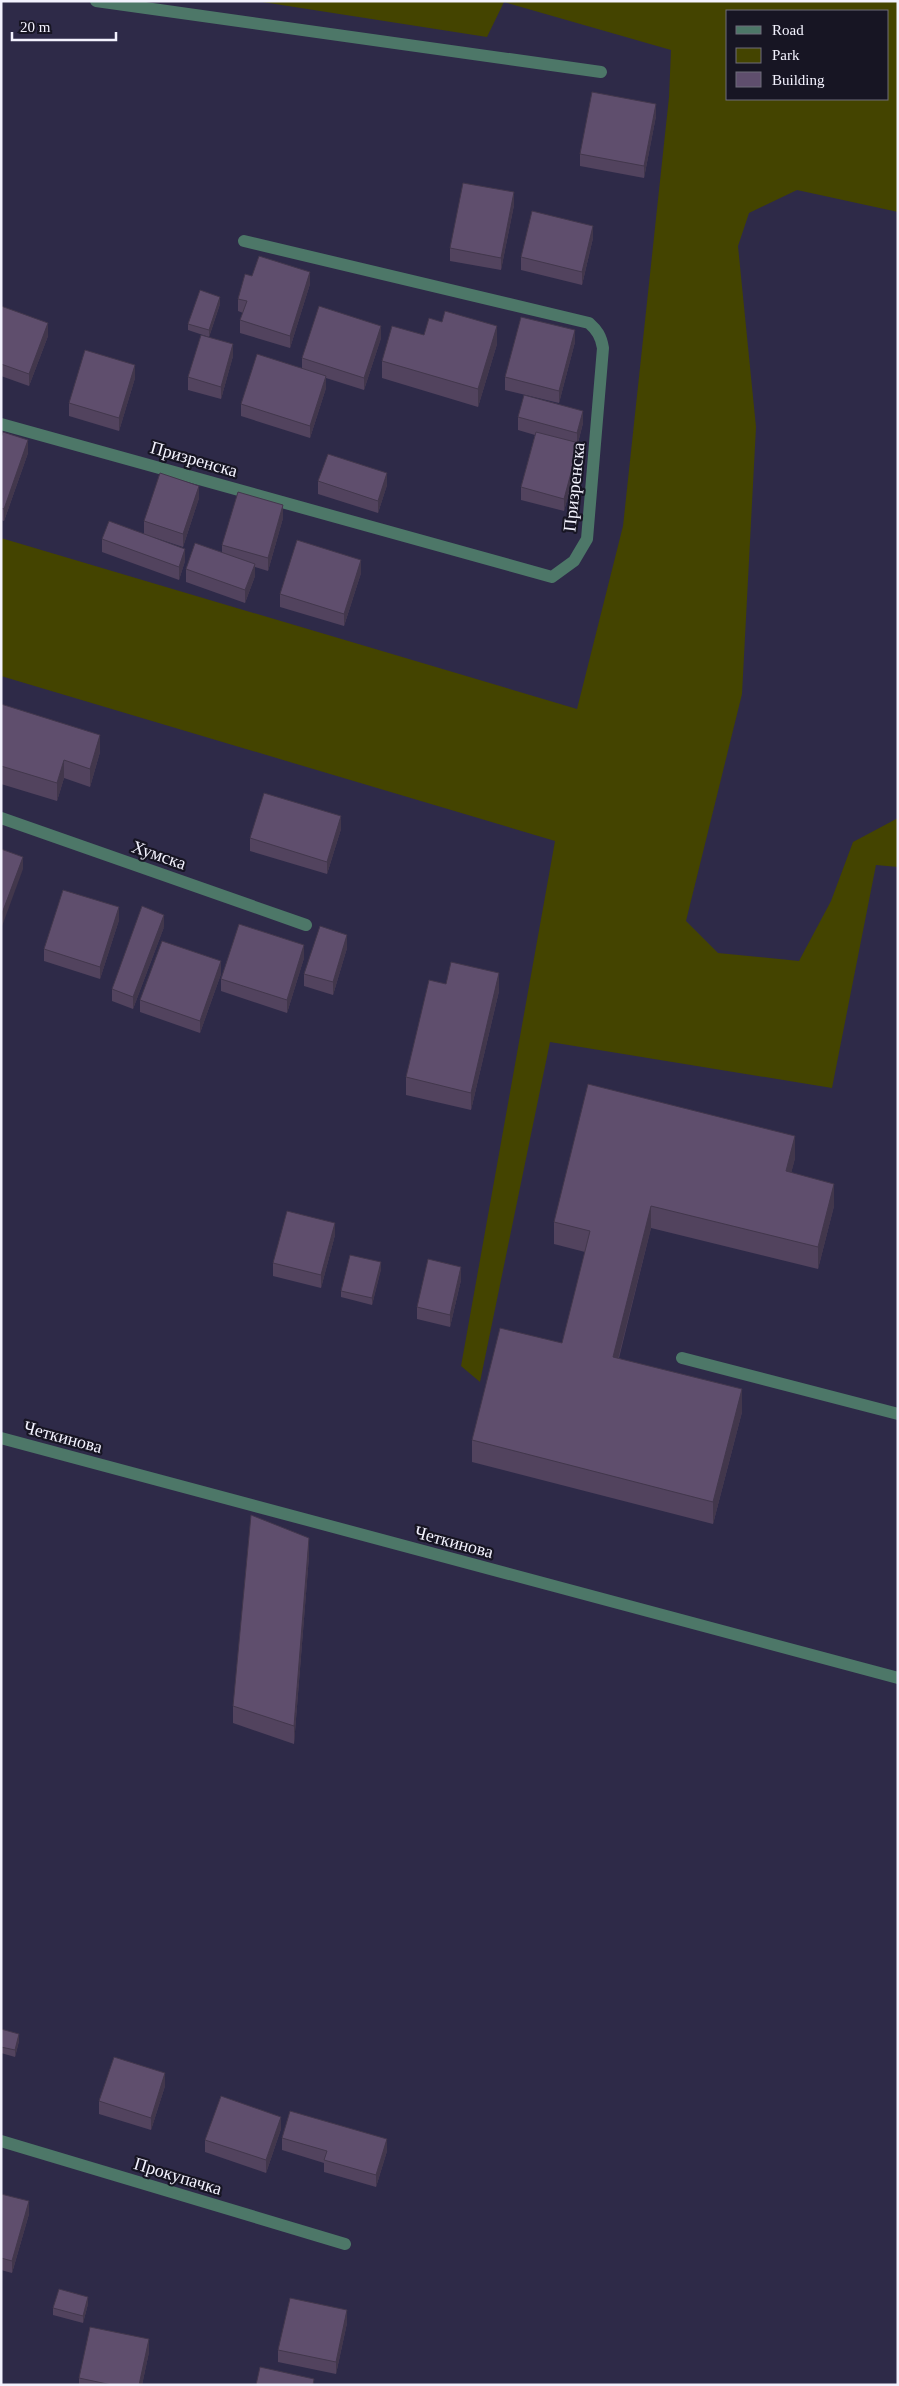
<svg xmlns="http://www.w3.org/2000/svg" width="899" height="2386" viewBox="0 0 899 2386" font-family="'Times New Roman',serif">
<rect width="100%" height="100%" fill="#2e2a48"/>
<!-- green -->
<path fill="#440" fill-rule="evenodd" d="M256 1H898V212L797 190 749 213 738 246 756 427 742 694 686 921 718 953 799 961 831 901 853 842 898 818V867L876 865 832 1088 550 1042 480 1382 461 1366 555 841 1 676V538L577 709 623 526 669 97 671 50 504 2 487 37ZM728 11H888V99H728Z"/>
<g fill="none" stroke-linecap="round" stroke-linejoin="round">
<!-- service -->
<path stroke="#4d7768" stroke-width="12" d="M682 1358 898 1414
M1 1438 898 1678"/>
<!-- minor -->
<path stroke="#4d7768" stroke-width="12" d="M96 1 601 72
M1 424 552 577 574 561 587 539 603 348C601 336 597 330 589 323L244 241
M1 818 306 925
M1 2141 345 2244"/>
</g>
<!-- wall -->
<path fill="#52435e" d="M656 116 644 178 580 166V154Z
M514 205 501 270 450 261V248Z
M593 238 582 285 521 270V257Z
M252 276 310 284 290 348 240 333V320L243 313 238 311V299Z
M220 304 209 337 188 330V324Z
M1 306 48 336 29 386 1 376Z
M424 335 497 344 478 407 382 378V361Z
M381 338 364 390 326 378V388L310 438 241 416V404L302 368V358Z
M575 342 559 403 505 390V377Z
M233 356 221 399 188 390V377Z
M135 378 119 431 69 416V403Z
M518 417 583 423 578 443 579 456 564 511 521 500V487L535 435 518 430Z
M1 438 28 453 4 521 1 520Z
M318 481 387 485 378 513 318 494Z
M199 498 183 547 153 537 185 561 179 580 102 552V539L144 534V521Z
M283 518 268 571 255 567V576L245 603 186 582V569L222 552V545Z
M361 573 344 626 280 607V594Z
M1 704 100 752 90 787 64 778 57 801 1 784Z
M341 829 327 874 250 851V838Z
M119 920 100 979 44 961V949Z
M164 927 133 1009 112 1001V989Z
M347 948 333 995 304 986V974Z
M304 958 287 1013 221 991V979Z
M221 974 200 1033 140 1012V1000Z
M499 991 471 1110 406 1095V1077Z
M795 1158 791 1173 834 1206 818 1269 651 1228 619 1358 742 1412 713 1524 472 1462V1440L562 1343 585 1252 554 1244V1222Z
M335 1235 321 1288 273 1276V1263Z
M381 1269 372 1305 341 1297V1291Z
M461 1280 450 1327 417 1319V1307Z
M898 1337V1362H897Z
M309 1556 294 1744 233 1723V1706Z
M1 2029 19 2041 15 2057 1 2053Z
M165 2086 151 2130 99 2114V2101Z
M281 2129 266 2173 205 2152V2140Z
M282 2138 387 2151 376 2187 324 2172V2163L282 2150Z
M1 2194 29 2214 12 2273 1 2270Z
M88 2304 83 2323 53 2315V2308Z
M347 2323 336 2374 278 2362V2350Z
M149 2352 142 2385H79V2378Z"/>
<!-- shaded-wall -->
<path fill="#42374c" d="M656 104V116L644 178V166Z
M514 192V205L501 270V258Z
M593 226V238L582 285V272Z
M310 272V284L290 348V336Z
M220 297V304L209 337V330Z
M48 323V336L29 386V374Z
M381 326V338L364 390V378Z
M497 326V344L478 407V389Z
M575 330V342L559 403V391Z
M233 344V356L221 399V387Z
M135 365V378L119 431V418Z
M326 376V388L310 438V426Z
M583 411V423L577 446V433Z
M28 440V453L4 521V509Z
M579 443V456L564 511V499Z
M387 473V485L378 513V501Z
M199 486V498L183 547V534Z
M283 505V518L268 571V558Z
M185 549V561L179 580V567Z
M361 560V573L344 626V614Z
M255 564V576L245 603V590Z
M100 735V752L90 787V769Z
M64 760V778L57 801V783Z
M341 816V829L327 874V862Z
M23 857V869L1 929V916Z
M119 907V920L100 979V967Z
M164 915V927L133 1009V997Z
M347 935V948L333 995V982Z
M304 945V958L287 1013V1000Z
M221 961V974L200 1033V1021Z
M499 973V991L471 1110V1093Z
M795 1136V1158L786 1194V1171Z
M834 1184V1206L818 1269V1247Z
M651 1206V1228L613 1379V1357Z
M335 1223V1235L321 1288V1275Z
M381 1262V1269L372 1305V1298Z
M461 1267V1280L450 1327V1315Z
M742 1389V1412L713 1524V1502Z
M309 1538V1556L294 1744V1726Z
M19 2034V2041L15 2057V2050Z
M165 2073V2086L151 2130V2118Z
M281 2117V2129L266 2173V2160Z
M387 2139V2151L376 2187V2175Z
M29 2201V2214L12 2273V2261Z
M88 2297V2304L83 2323V2316Z
M347 2310V2323L336 2374V2362Z
M149 2339V2352L142 2385H139Z"/>
<!-- building -->
<path fill="#5f4e6d" stroke="#42374c" d="M592 92 656 104 644 166 580 154Z
M463 183 514 192 501 258 450 248Z
M532 211 593 226 582 272 521 257Z
M259 256 310 272 290 336 240 320 247 301 238 299 245 274 252 276Z
M200 290 220 297 209 330 188 324Z
M1 306 48 323 29 374 1 364Z
M319 306 381 326 364 378 302 358Z
M445 311 497 326 478 389 382 361 392 326 424 335 429 318 442 322Z
M521 317 575 330 559 391 505 377Z
M201 335 233 344 221 387 188 377Z
M85 350 135 365 119 418 69 403Z
M257 354 326 376 310 426 241 404Z
M524 395 583 411 577 433 518 417Z
M3 432 28 440 4 509 1 508V438Z
M536 432 579 443 564 499 521 487Z
M328 454 387 473 378 501 318 481Z
M160 473 199 486 183 534 144 521Z
M238 492 283 505 268 558 222 545Z
M109 521 185 549 179 567 102 539Z
M297 540 361 560 344 614 280 594Z
M195 543 255 564 245 590 186 569Z
M1 704 100 735 90 769 64 760 57 783 1 766Z
M264 793 341 816 327 862 250 838Z
M1 849 23 857 1 916Z
M63 890 119 907 100 967 44 949Z
M142 906 164 915 133 997 112 989Z
M239 924 304 945 287 1000 221 979Z
M320 926 347 935 333 982 304 974Z
M162 941 221 961 200 1021 140 1000Z
M451 962 499 973 471 1093 406 1077 429 980 446 984Z
M588 1084 795 1136 786 1171 834 1184 818 1247 651 1206 613 1357 742 1389 713 1502 472 1440 500 1328 562 1343 590 1231 554 1222Z
M287 1211 335 1223 321 1275 273 1263Z
M350 1255 381 1262 372 1298 341 1291Z
M428 1259 461 1267 450 1315 417 1307Z
M251 1515 309 1538 294 1726 233 1706Z
M1 2029 19 2034 15 2050 1 2047Z
M114 2057 165 2073 151 2118 99 2101Z
M221 2096 281 2117 266 2160 205 2140Z
M290 2111 387 2139 376 2175 324 2160 327 2151 282 2138Z
M1 2194 29 2201 12 2261 1 2258Z
M59 2289 88 2297 83 2316 53 2308Z
M290 2298 347 2310 336 2362 278 2350Z
M90 2327 149 2339 139 2385H112L79 2378Z
M260 2367 314 2379 313 2385H256Z"/>
<g text-anchor="middle" dominant-baseline="central" stroke-width="4.5" stroke-linejoin="round" paint-order="stroke">
<!-- street labels -->
<g font-size="18" fill="#f3f2fe" stroke="#171523">
<text transform="translate(194 459) rotate(16)">Призренска</text>
<text transform="translate(574 487) rotate(-84)">Призренска</text>
<text transform="translate(159 855) rotate(19)">Хумска</text>
<text transform="translate(63 1437) rotate(15)">Четкинова</text>
<text transform="translate(454 1542) rotate(15)">Четкинова</text>
<text transform="translate(178 2176) rotate(17)">Прокупачка</text>
</g>
</g>
<!-- border -->
<rect width="899" height="2386" fill="none" stroke="#f3f2fe" stroke-width="5"/>
<!-- legend -->
<rect x="726" y="10" width="162" height="90" fill="#171523" stroke="#6f6d7b"/>
<rect x="736" y="26" width="25" height="8" fill="#4d7768" stroke="#6f6d7b"/>
<text x="772" y="35" font-size="15" fill="#f3f2fe">Road</text>
<rect x="736" y="48" width="25" height="15" fill="#444400" stroke="#6f6d7b"/>
<text x="772" y="60" font-size="15" fill="#f3f2fe">Park</text>
<rect x="736" y="72" width="25" height="15" fill="#5f4e6d" stroke="#6f6d7b"/>
<text x="772" y="85" font-size="15" fill="#f3f2fe">Building</text>
<!-- scale -->
<path d="M12 32v8h104v-8" fill="none" stroke="#f3f2fe" stroke-width="2.5"/>
<text x="20" y="32" font-size="15" fill="#f3f2fe" stroke="#171523" stroke-width="4" paint-order="stroke">20 m</text>
</svg>
